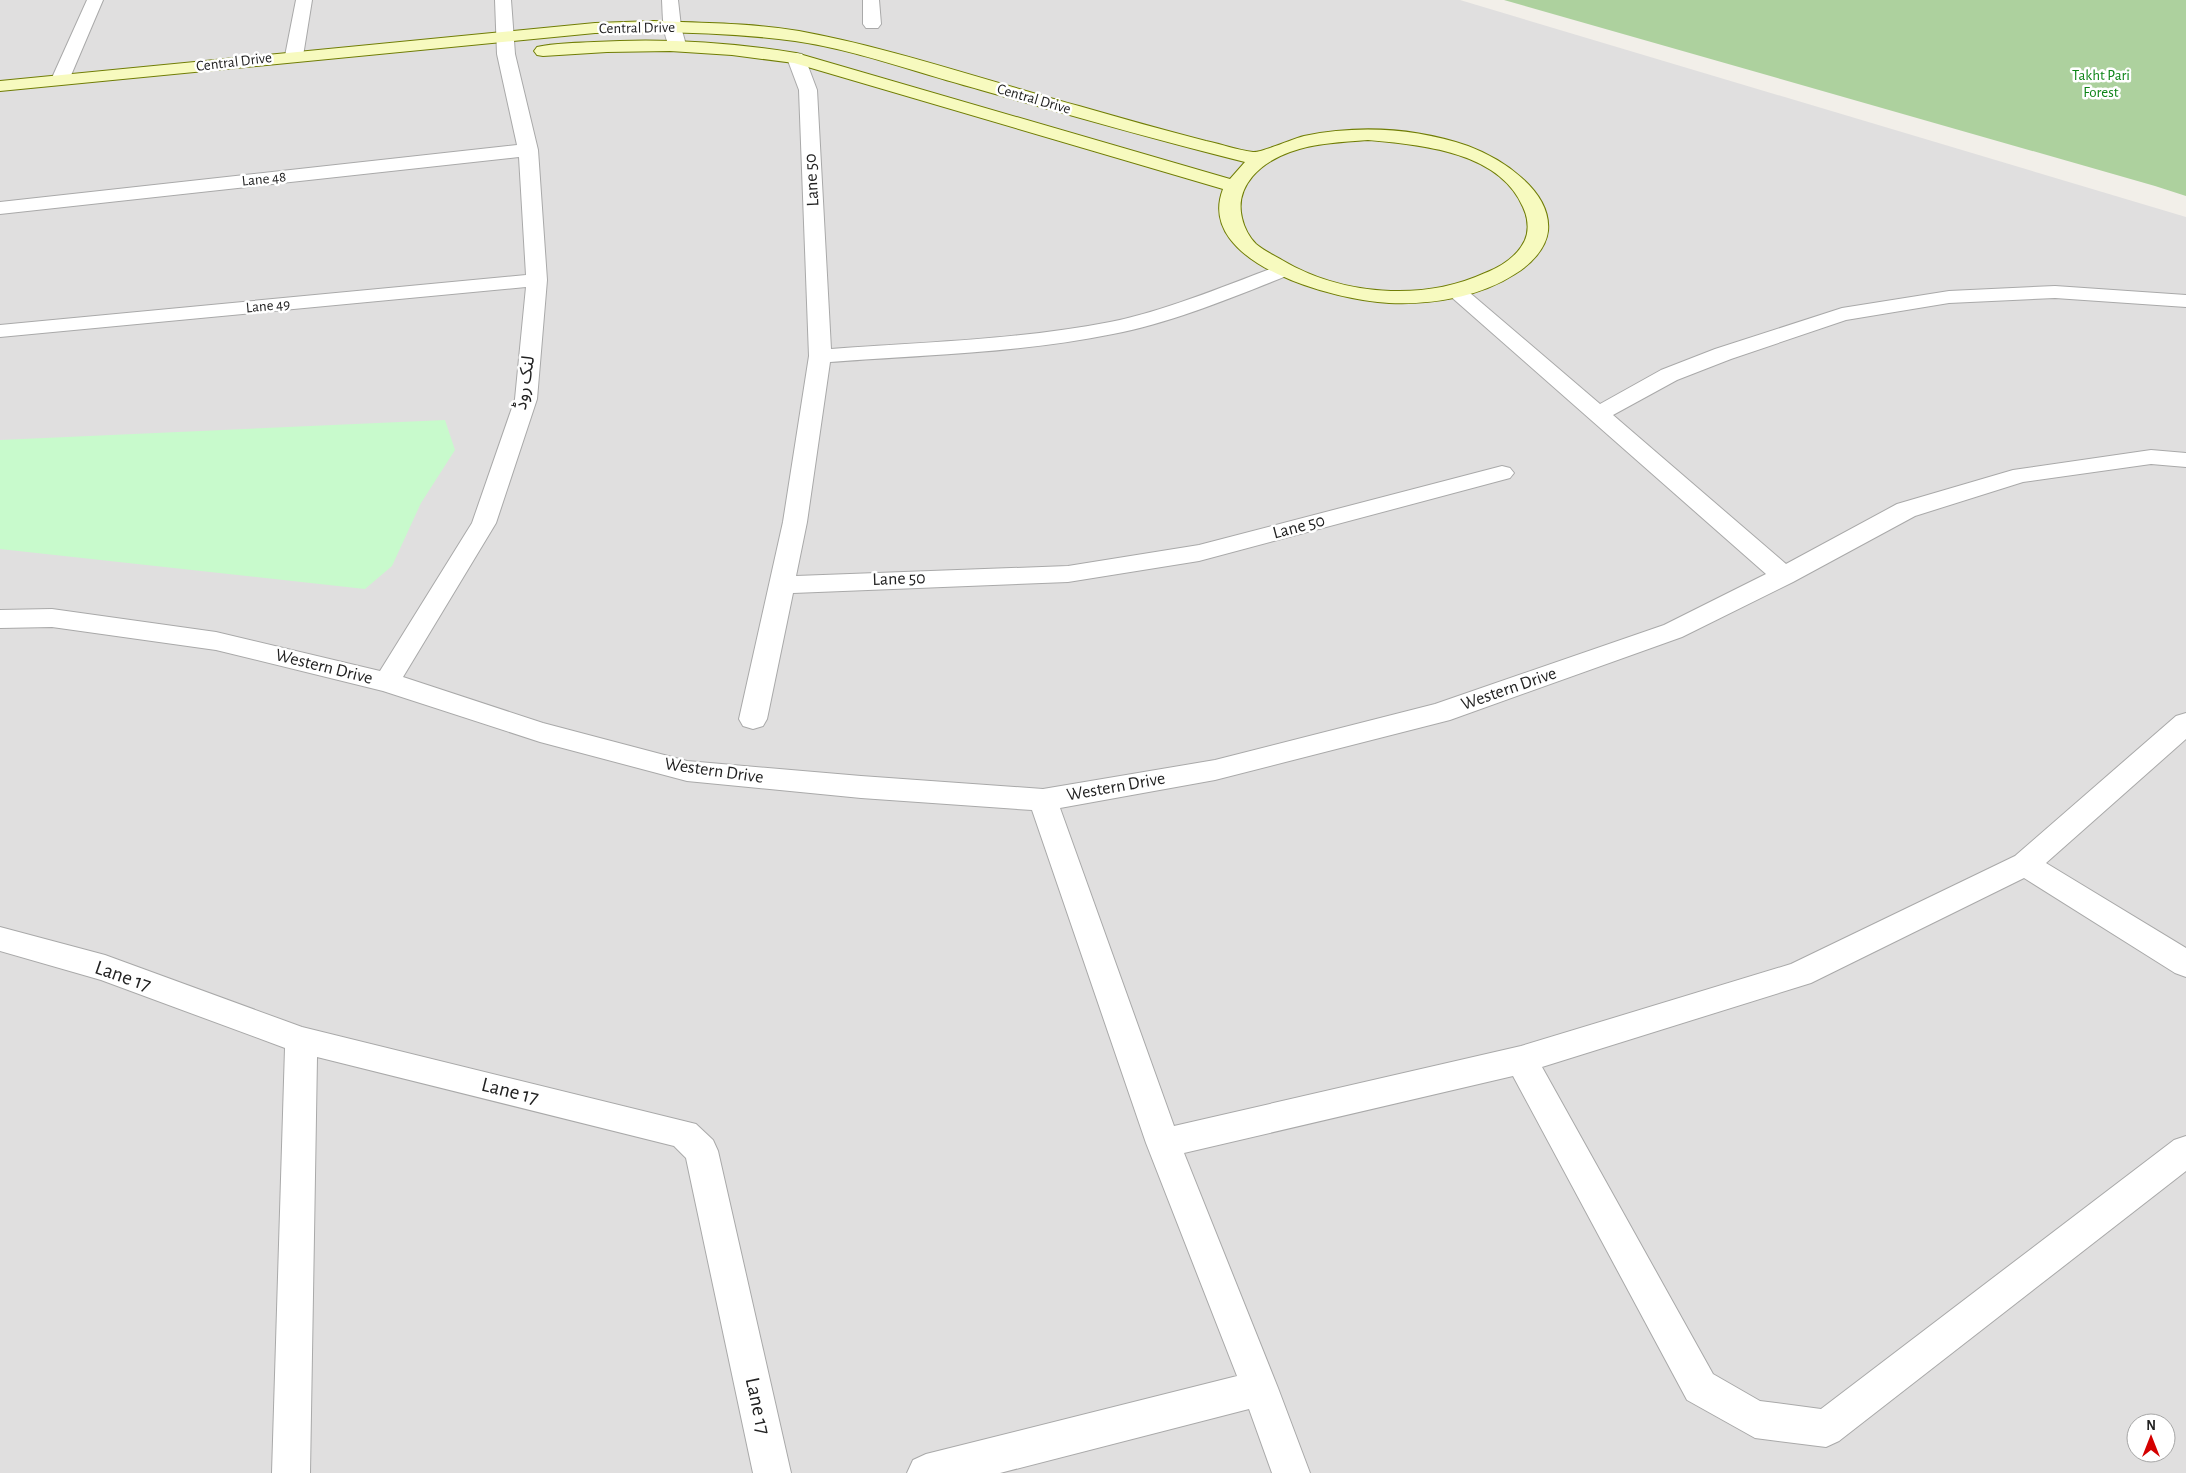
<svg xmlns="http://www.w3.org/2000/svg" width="2186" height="1473" viewBox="0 0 2186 1473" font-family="'Alegreya Sans','Noto Sans Arabic',sans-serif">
<rect width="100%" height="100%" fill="#f2efe9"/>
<!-- residential -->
<path fill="#e0dfdf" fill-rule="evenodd" d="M0 0H1460L2186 217V1473H0ZM2136 1423H2166V1453H2136Z"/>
<!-- forest -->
<path fill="#add19e" d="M1504 0H2186V196L2155 186Z"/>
<!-- park -->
<path fill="#c8facc" d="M445 420 455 450 421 503 392 566 365 589 0 549V440Z"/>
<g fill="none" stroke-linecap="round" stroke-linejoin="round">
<!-- street casing -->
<g stroke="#a9a9a9" stroke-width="2">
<path id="street" d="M87 0H103L69 80 66 84H54L51 80Z
M296 0H312L303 56 300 60H288L285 56Z
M495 0H511L515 54 538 150 547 280 537 399 496 523 403 677 543 723 687 761 861 776 1043 789 1215 760 1435 704 1664 625 1766 574 1449 295 1445 291 1449 287 1456 285 1463 287 1600 404 1661 370 1715 349 1842 308 1949 291 2055 286 2186 295V307L2055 298 1949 303 1846 320 1731 359 1677 380 1613 415 1786 564 1897 504 2013 470 2151 450 2186 453V467L2151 464 2023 482 1915 516 1793 582 1682 637 1450 720 1215 780 1060 808 1174 1126 1521 1046 1791 964 2015 856 2176 716 2186 713V739L2046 863 2186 948V977L2175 973 2024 878 1811 983 1542 1067 1713 1374 1760 1401 1821 1409 2174 1140 2186 1136V1171L1839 1441 1826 1447 1755 1438 1687 1400 1513 1076 1184 1153 1278 1388 1310 1473H1272L1249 1409 1000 1473H907L913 1460 926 1454 1237 1376 1146 1143 1032 810 861 798 687 781 540 742 383 691 216 650 52 627 0 628V610L52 609 216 632 380 671 472 523 515 399 526 287 0 337V325L526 275 519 157 0 214V202L517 145 497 54Z
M662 0H678L681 27 686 45 683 49H671C662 35 663 16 662 0Z
M863 0H879L881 24 878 28H866L863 24Z
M796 53 802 54 805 58 817 90 831 349C923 342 1018 340 1110 322 1164 311 1222 287 1275 267L1282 265 1289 267 1292 271 1289 275C1234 297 1171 323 1113 334 1020 353 924 355 830 362L807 522 796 576 1068 566 1199 545 1502 466 1510 468 1514 473 1510 478 1199 561 1068 582 793 593 767 719 763 726 753 729 743 726 739 719 783 522 809 356 799 90 787 58 790 54Z
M0 927 105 955 302 1027 696 1124 713 1140 718 1151 791 1473H753L686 1158 674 1146 317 1057 310 1473H272L285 1048 101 980 0 951Z"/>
</g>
<!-- secondary casing -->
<g stroke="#707d05" stroke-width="2">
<path id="secondary" d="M654 21C702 23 751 23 799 31 892 48 987 81 1079 106 1121 118 1163 130 1206 141 1221 144 1237 150 1253 152 1261 153 1292 139 1304 136 1358 125 1415 128 1468 146 1500 158 1552 190 1548 231 1546 249 1530 265 1515 274 1480 297 1431 305 1389 303 1338 301 1194 264 1223 189L794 63 732 55 670 51 607 52 543 56 537 55 534 51 537 47C555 43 575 43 594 42 662 38 729 42 796 53L1230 179 1245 162C1149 138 1055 111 960 84 906 69 851 49 795 41 729 32 662 31 595 33L0 91V81L595 23ZM1368 140C1421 145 1499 151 1523 207 1529 220 1530 235 1521 247 1513 259 1498 268 1485 273 1422 302 1341 295 1282 260 1273 255 1263 250 1256 244 1249 237 1244 227 1242 218 1234 185 1262 162 1290 152 1315 143 1342 142 1368 140Z"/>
</g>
<!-- street -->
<use href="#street" fill="#fff" fill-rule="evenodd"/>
<!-- secondary -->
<use href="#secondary" fill="#f7fabf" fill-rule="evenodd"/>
</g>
<g text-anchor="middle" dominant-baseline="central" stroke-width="5" stroke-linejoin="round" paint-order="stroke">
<!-- far-street labels -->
<g font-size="15" fill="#222" stroke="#fff">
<text transform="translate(637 28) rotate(-1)">Central Drive</text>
<text transform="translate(234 62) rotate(-7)">Central Drive</text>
<text transform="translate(1034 99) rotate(16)">Central Drive</text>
<text transform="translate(264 179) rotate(-6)">Lane 48</text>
<text transform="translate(268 306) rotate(-5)">Lane 49</text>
</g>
<!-- far-park labels -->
<g font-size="15" fill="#0c8416" stroke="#fff">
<text x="2101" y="75">Takht Pari<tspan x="2101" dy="17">Forest</tspan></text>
</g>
<!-- street labels -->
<g font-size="18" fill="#222" stroke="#fff">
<text transform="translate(812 180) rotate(-93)">Lane 50</text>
<text transform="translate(525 383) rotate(-81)">لنک روڈ</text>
<text transform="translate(1299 527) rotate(-15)">Lane 50</text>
<text transform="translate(899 579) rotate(-2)">Lane 50</text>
<text transform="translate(324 667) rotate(14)">Western Drive</text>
<text transform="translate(1509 689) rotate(-19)">Western Drive</text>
<text transform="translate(714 771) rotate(8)">Western Drive</text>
<text transform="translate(1116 787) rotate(-10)">Western Drive</text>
</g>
<!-- near-street labels -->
<g font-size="21" fill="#222" stroke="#fff">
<text transform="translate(123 976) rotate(19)">Lane 17</text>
<text transform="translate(510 1091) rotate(14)">Lane 17</text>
<text transform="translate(758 1406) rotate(78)">Lane 17</text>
</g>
</g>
<!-- north arrow -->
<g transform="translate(2151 1438)"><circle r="24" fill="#ffffff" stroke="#a7a7a7"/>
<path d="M0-4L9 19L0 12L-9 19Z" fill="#d40000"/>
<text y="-8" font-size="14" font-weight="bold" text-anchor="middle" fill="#222222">N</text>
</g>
</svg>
